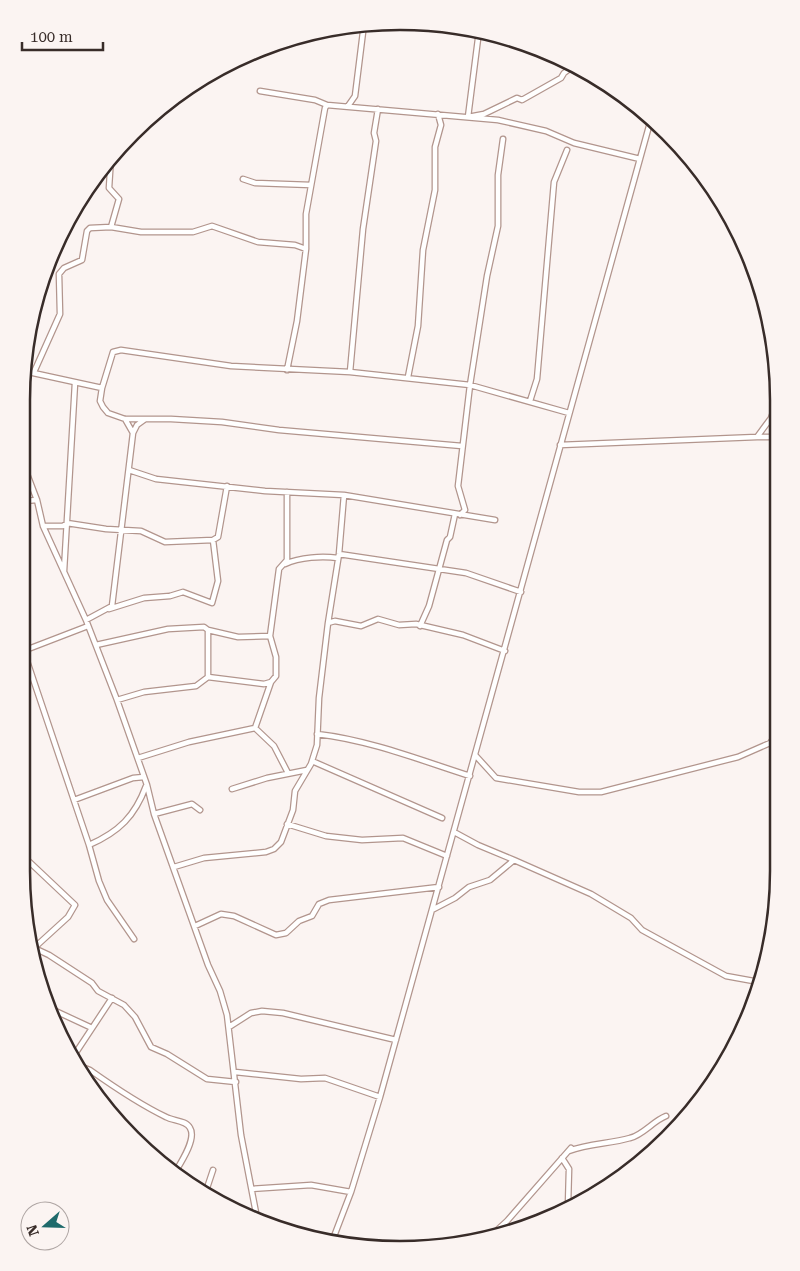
<svg xmlns="http://www.w3.org/2000/svg" width="800" height="1271" viewBox="0 0 800 1271" font-family="'Roboto Serif',serif">
<rect width="100%" height="100%" fill="#fbf4f2"/>
<g fill="none" stroke-linecap="round" stroke-linejoin="round">
<!-- street casing -->
<g stroke="#b2958d" stroke-width="7">
<path id="street" d="M479 31 468 117 484 114 517 98 522 100 561 78 564 73 575 65
M260 91 315 100 327 105
M348 106 355 96 364 24
M243 179 255 183 311 185
M111 227 119 199 109 188 111 157
M287 370 297 321 306 249V214L325 108 327 105 498 120 546 131 574 143 640 159
M24 371 102 388 113 352 121 350 231 366 350 372 470 385 569 413
M34 372 60 314 59 274 64 268 82 260 87 231 90 228 111 227 141 232H193L212 226 258 242 295 245 306 249
M350 372 363 229 376 141 374 133 378 109
M408 377 418 326 423 250 435 190V147L441 125 438 114
M102 388 100 401 103 407 108 413 125 419H171L222 422 279 430 462 446
M530 401 537 379 554 182 567 150
M125 419 133 433
M757 437H778
M560 445 757 437 771 418 778 399
M24 466 37 500 43 526 86 620 117 700 147 785 154 814 208 965 220 991 227 1015 241 1135 257 1218
M129 470 156 479 265 491 344 495 495 520
M24 501 37 500
M460 515 465 510 458 486 470 385 487 276 498 226V175L503 139
M43 526H63L67 523 106 529 141 531 165 542 213 540 218 537 227 486
M339 554 466 573 521 592
M285 564C300 557 322 556 338 558
M64 571 75 383
M109 609 144 598 170 596 183 592 212 603 218 581 213 540
M86 620 112 606 133 433 137 425 144 420
M328 623 339 554 344 495
M420 626 429 606 447 540 450 537 455 514
M208 630 238 637 270 636
M96 645 168 629 204 627 208 630V677L196 686 144 692 117 700
M23 649 89 845 99 881 107 900 134 939
M23 651 88 626
M208 677 264 684 271 682 276 676V657L270 636 279 569 287 560V492
M255 728 274 746 288 773
M317 734C369 740 420 760 470 776
M476 756 496 778 579 792H601L738 757 770 743 776 735
M138 758 189 742 255 728 271 682
M312 761 442 818
M232 789 267 778 307 770
M74 800 133 778 144 777
M154 814 192 804 200 810
M287 824 326 836 362 840 403 838 447 856
M454 832 478 845 514 860
M89 845C119 832 135 816 146 786
M21 854 75 905 68 917 34 948
M174 867 204 858 266 852 274 849 281 842 293 810 295 791 311 764 317 745 319 698 328 623 335 621 361 626 378 619 399 625 416 624 463 635 505 651
M432 910 455 898 469 887 490 880 514 860 591 894 631 918 642 930 726 976 759 982
M195 926 221 914 234 916 276 935 286 933 299 921 312 916 319 904 329 900 439 887
M34 948 49 955 92 983 98 991 124 1005 135 1017 151 1047 167 1054 207 1079 236 1082
M49 1008 92 1028
M229 1027 251 1013 262 1011 283 1013 396 1040
M73 1057 112 998
M77 1065 90 1070C114 1087 139 1104 166 1117 173 1121 186 1120 190 1128 197 1139 180 1164 174 1174
M235 1072 301 1079 325 1078 380 1097
M569 1151C589 1143 610 1144 630 1138 643 1135 653 1121 666 1116
M562 1158 569 1169 568 1205
M252 1189 311 1185 351 1192
M206 1191 213 1170
M495 1232 507 1221 571 1148
M333 1239 351 1192 380 1097 651 119
M466 1241 498 1231 505 1234
M442 1244 459 1242"/>
</g>
<!-- street -->
<use href="#street" stroke="#fff" stroke-width="4.5"/>
</g>
<!-- crop -->
<path d="M0 0H800V1271H0ZM400 30H400A370 370 0 0 1 770 400V871A370 370 0 0 1 400 1241H400A370 370 0 0 1 30 871V400A370 370 0 0 1 400 30Z" fill="#fbf4f2" fill-rule="evenodd"/>
<path fill="none" stroke="#382c29" stroke-width="2.5" d="M400 30H400A370 370 0 0 1 770 400V871A370 370 0 0 1 400 1241H400A370 370 0 0 1 30 871V400A370 370 0 0 1 400 30Z"/>
<!-- north arrow -->
<g transform="translate(45 1226) rotate(250)"><circle r="24" fill="#fbf4f2" stroke="#ada4a2"/>
<path d="M0-4L9 19L0 12L-9 19Z" fill="#1e6a6b"/>
<text y="-8" font-size="14" font-weight="bold" text-anchor="middle" fill="#382c29">N</text>
</g>
<!-- scale -->
<path d="M22 42v8h81v-8" fill="none" stroke="#382c29" stroke-width="2.5"/>
<text x="30" y="42" font-size="15" fill="#382c29" stroke="#fbf4f2" stroke-width="4" paint-order="stroke">100 m</text>
</svg>
